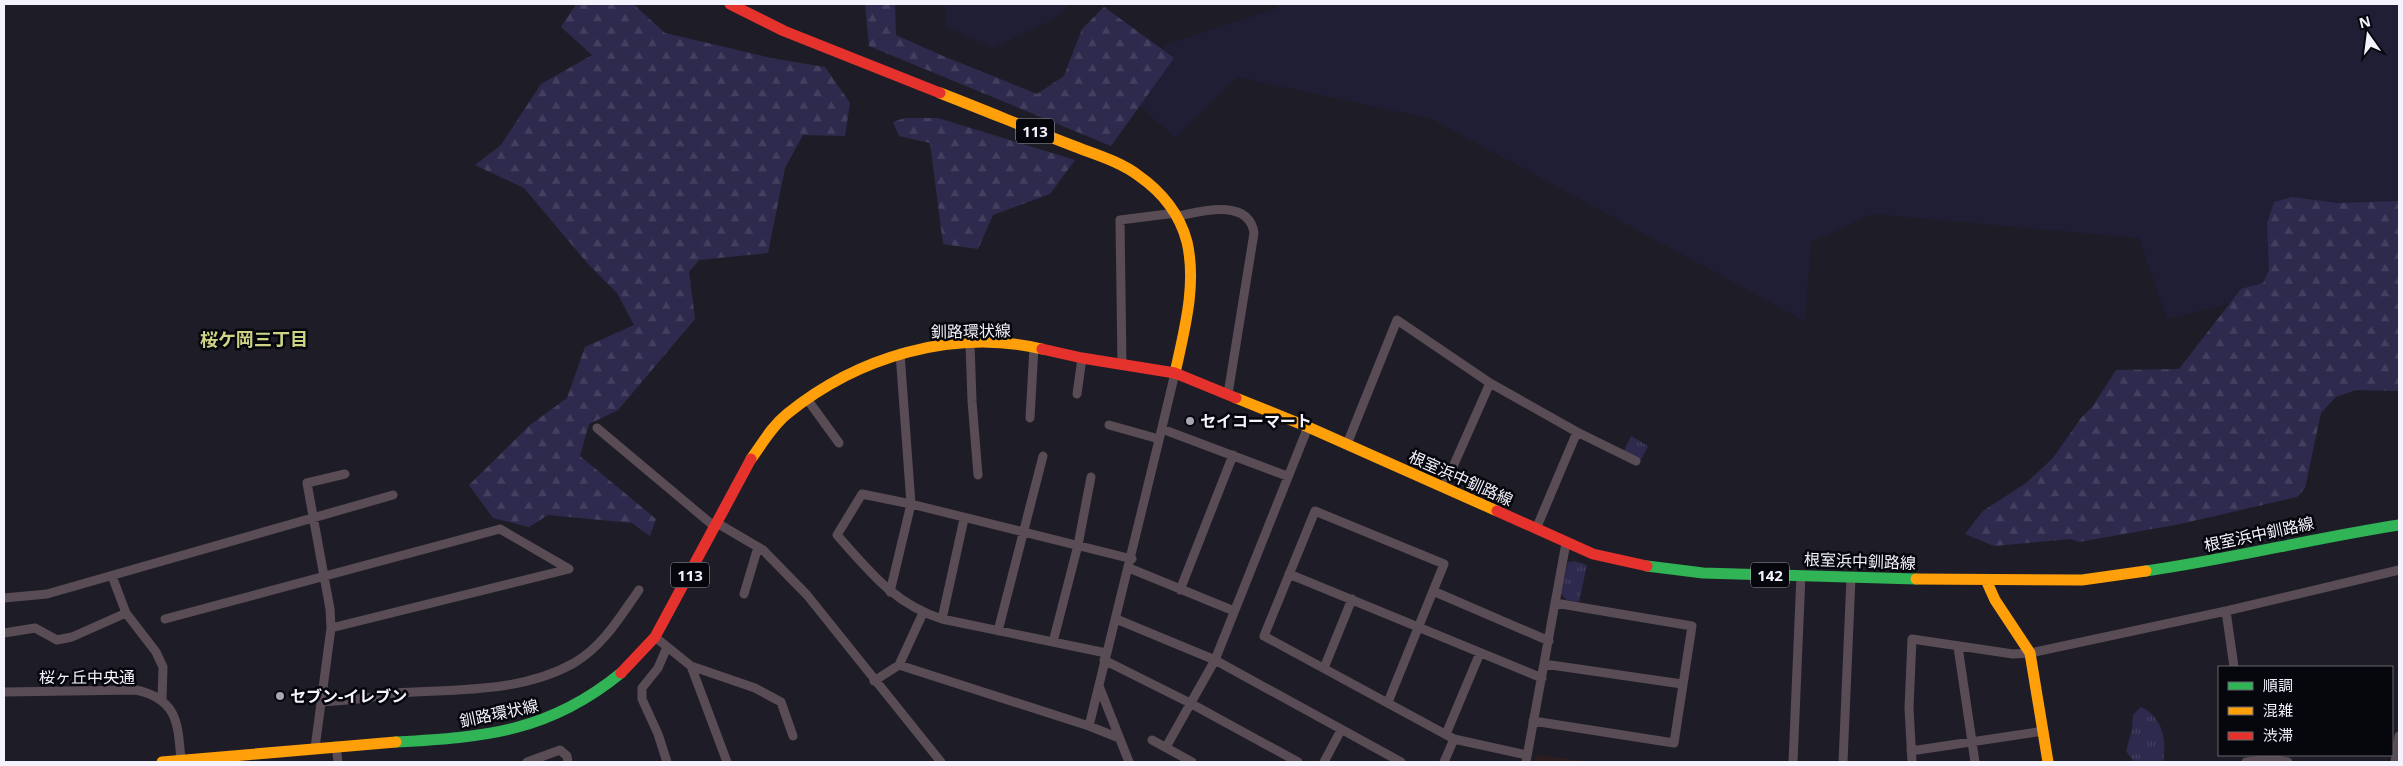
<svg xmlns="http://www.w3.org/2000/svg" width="2403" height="766" viewBox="0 0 2403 766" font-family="'Open Sans','Noto Sans JP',sans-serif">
<defs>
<pattern id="forest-firs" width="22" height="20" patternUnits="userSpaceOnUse" patternTransform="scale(1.25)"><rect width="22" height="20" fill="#2e2a4d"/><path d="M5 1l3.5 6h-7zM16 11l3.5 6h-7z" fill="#423f5f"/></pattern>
<pattern id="park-tufts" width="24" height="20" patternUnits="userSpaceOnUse" patternTransform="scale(1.25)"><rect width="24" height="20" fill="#2e2a4d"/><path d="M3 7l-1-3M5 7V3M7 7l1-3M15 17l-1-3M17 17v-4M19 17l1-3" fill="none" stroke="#423f5f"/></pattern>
</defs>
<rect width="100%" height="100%" fill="#1e1d27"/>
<!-- built -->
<path fill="#201e34" d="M946 4H1070L1054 19 992 48 946 27Z
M1271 4H2399V267L2284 290 2167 319 2139 238 1872 214 1811 242 1805 321 1432 119 1237 77 1175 138 1129 96 1165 45 1278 8Z"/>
<!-- education -->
<path fill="#2e1d1f" d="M1536 755 1592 762H1535Z"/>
<!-- forest -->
<path fill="url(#forest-firs)" d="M576 4H633L665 33 771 58 825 67 850 103 845 136 803 135 785 168 768 253 699 260 689 272 695 319 618 410 589 424 580 456 656 519 650 536 632 523 548 515 529 527 493 518 469 485 530 425 567 398 585 347 634 325 617 293 588 264 524 188 475 165 501 145 541 84 592 55 561 27Z
M865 4H895L896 35 943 56 1037 94 1064 76 1082 29 1104 7 1174 58 1111 146 869 46Z
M905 118H938L1075 160 1050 194 993 215 978 249 943 244 930 143 899 136 893 122Z
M2292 197 2337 203 2399 201V391L2356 390 2336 397 2321 413 2305 488 2297 497 2180 524 2079 542 2071 539 1994 546 1965 534 1983 511 2026 483 2053 458 2081 418 2093 406 2116 370 2179 369 2241 289 2263 283 2269 270 2267 223 2274 202Z"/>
<!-- park -->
<path fill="url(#park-tufts)" d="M1631 436 1648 446 1641 460 1624 451Z
M1574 561 1587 565 1579 602 1567 600 1561 594 1568 562Z
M2141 707C2163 717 2167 741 2163 762H2134L2126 751 2132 730 2133 715Z"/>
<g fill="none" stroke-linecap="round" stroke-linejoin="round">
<!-- street -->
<path stroke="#594c55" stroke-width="9" d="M1178 216C1202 211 1249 198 1254 233L1228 394
M970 344 972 401 978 475
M1122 365 1120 220 1176 213
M1077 394 1082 358
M807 399 839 443
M1030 418 1034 347
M1109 425 1159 439
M597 428 715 527
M1162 429 1287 476
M1347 444 1397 320 1490 383 1577 432 1636 461
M1444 487 1490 383
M717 523 763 550 807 595 941 762
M1536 529 1577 432
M1129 568 1234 611
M1289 574 1542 678
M112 576 126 613 156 652 163 667 162 700
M1180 590 1233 455
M1433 591 1549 641
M890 592 911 504 900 353
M744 594 758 547
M4 598 47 594 393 495
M2226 611 2234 667
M165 619 500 529 569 569 331 628
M942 619 964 519
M1116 619 1215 660 1401 762
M998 631 1043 456
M4 633 35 628 57 640 72 637 126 613
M655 637 691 666 755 688 781 702 793 736
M1053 642 1078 545 1091 477
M667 647 658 668 642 688V699L658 734 667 762
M1958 647 1975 762
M1106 653 942 619C894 604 869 571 837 535L862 494 911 504 1132 559
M1104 660 1190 703 1298 762
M1544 664 1682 684
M899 665 1089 726 1119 738
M691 666 727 762
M1324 668 1352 599
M874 681 899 665 923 613
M1099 686 1129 762
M4 692 136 690C178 699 178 724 181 761
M321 702C336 701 351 700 366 698 376 697 386 693 396 693 455 689 521 693 574 663 603 646 620 617 639 590
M1388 702 1444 564 1315 511 1264 636 1454 739 1527 755
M1533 721 1674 743 1692 626 1555 603
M1089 726C1118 609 1147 491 1175 373
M1446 734 1480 653
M1152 740 1192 762
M336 746 338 762
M1166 747 1215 660 1308 427
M315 748 331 628 330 609 307 483 345 474
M1911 751 2044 731
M527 762 560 750 567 756 568 762
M1324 762 1341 730
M1444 762 1454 739
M1526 762 1566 543
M1793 762 1801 575
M1843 762 1851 577
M1912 762 1909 708 1912 639 2013 654 2030 653 2226 611 2399 570
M2246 762 2271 759 2288 762
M2395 762 2399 736"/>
<!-- fast -->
<path stroke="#30b455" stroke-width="11" d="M1647 566 1703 573 1916 579
M2146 571C2231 559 2314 538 2399 525
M396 742C486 737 549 732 621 673"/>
<!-- slow -->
<path stroke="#ff9f0a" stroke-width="11" d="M940 93C984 110 1027 128 1071 145 1093 154 1120 161 1139 176 1162 192 1180 215 1187 242 1197 285 1184 331 1175 373
M1236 398 1308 427 1497 511
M751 459C762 444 772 426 787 414 857 357 953 328 1042 349
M1916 579 2082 580 2146 571
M1986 580 1995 600 2030 653 2048 762
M162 762 396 742"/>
<!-- jam -->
<path stroke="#e5322d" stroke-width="11" d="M730 4 784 31 940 93
M1042 349 1082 358 1175 373 1236 398
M1497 511 1593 554 1647 566
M621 673 655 637 751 459"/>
</g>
<!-- markers -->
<g fill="#a8a7b2" stroke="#06060d" stroke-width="2">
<circle cx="1190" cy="421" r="5"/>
<circle cx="280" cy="696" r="5"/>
</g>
<g text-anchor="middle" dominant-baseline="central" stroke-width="5" stroke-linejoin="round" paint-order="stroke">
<!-- shield labels -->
<g fill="#06060d" stroke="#acabb5" stroke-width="1">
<rect x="1016" y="118.5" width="38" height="25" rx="4"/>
<rect x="671" y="562.5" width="38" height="25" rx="4"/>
<rect x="1751" y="562.5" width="38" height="25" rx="4"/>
</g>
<g font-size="15" font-weight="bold" fill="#f3f2fd">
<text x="1035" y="131">113</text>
<text x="690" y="575">113</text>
<text x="1770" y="575">142</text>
</g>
<!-- street labels -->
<g font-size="16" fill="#f3f2fd" stroke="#06060d">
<text transform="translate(971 331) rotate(-1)">釧路環状線</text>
<text transform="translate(1461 478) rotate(24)">根室浜中釧路線</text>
<text transform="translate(2259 534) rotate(-12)">根室浜中釧路線</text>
<text transform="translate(1860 561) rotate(2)">根室浜中釧路線</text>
<text x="87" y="677">桜ヶ丘中央通</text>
<text transform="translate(499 713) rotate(-12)">釧路環状線</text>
</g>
<!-- poi labels -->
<g font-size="16" font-weight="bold" fill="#f3f2fd" stroke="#06060d" text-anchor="start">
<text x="1200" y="421">セイコーマート</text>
<text x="290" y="696">セブン-イレブン</text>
</g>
<!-- neighbourhood labels -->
<g font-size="18" font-weight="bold" fill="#cfd386" stroke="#06060d">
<text x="254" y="339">桜ケ岡三丁目</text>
</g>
</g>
<!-- border -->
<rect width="2403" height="766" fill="none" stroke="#f3f2fd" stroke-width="10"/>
<!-- legend -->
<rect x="2218" y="666" width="175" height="90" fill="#06060d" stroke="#65646d"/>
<rect x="2228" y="682" width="25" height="8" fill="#30b455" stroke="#65646d"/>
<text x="2263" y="691" font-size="15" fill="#f3f2fd">順調</text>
<rect x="2228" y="707" width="25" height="8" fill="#ff9f0a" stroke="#65646d"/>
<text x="2263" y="716" font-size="15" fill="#f3f2fd">混雑</text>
<rect x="2228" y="732" width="25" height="8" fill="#e5322d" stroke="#65646d"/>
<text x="2263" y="741" font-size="15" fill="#f3f2fd">渋滞</text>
<!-- north arrow -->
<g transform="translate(2368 35) rotate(346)" stroke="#06060d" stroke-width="4" paint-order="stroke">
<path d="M0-4L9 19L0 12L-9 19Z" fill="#f3f2fd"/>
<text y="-8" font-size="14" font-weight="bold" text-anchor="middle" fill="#f3f2fd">N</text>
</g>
</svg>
